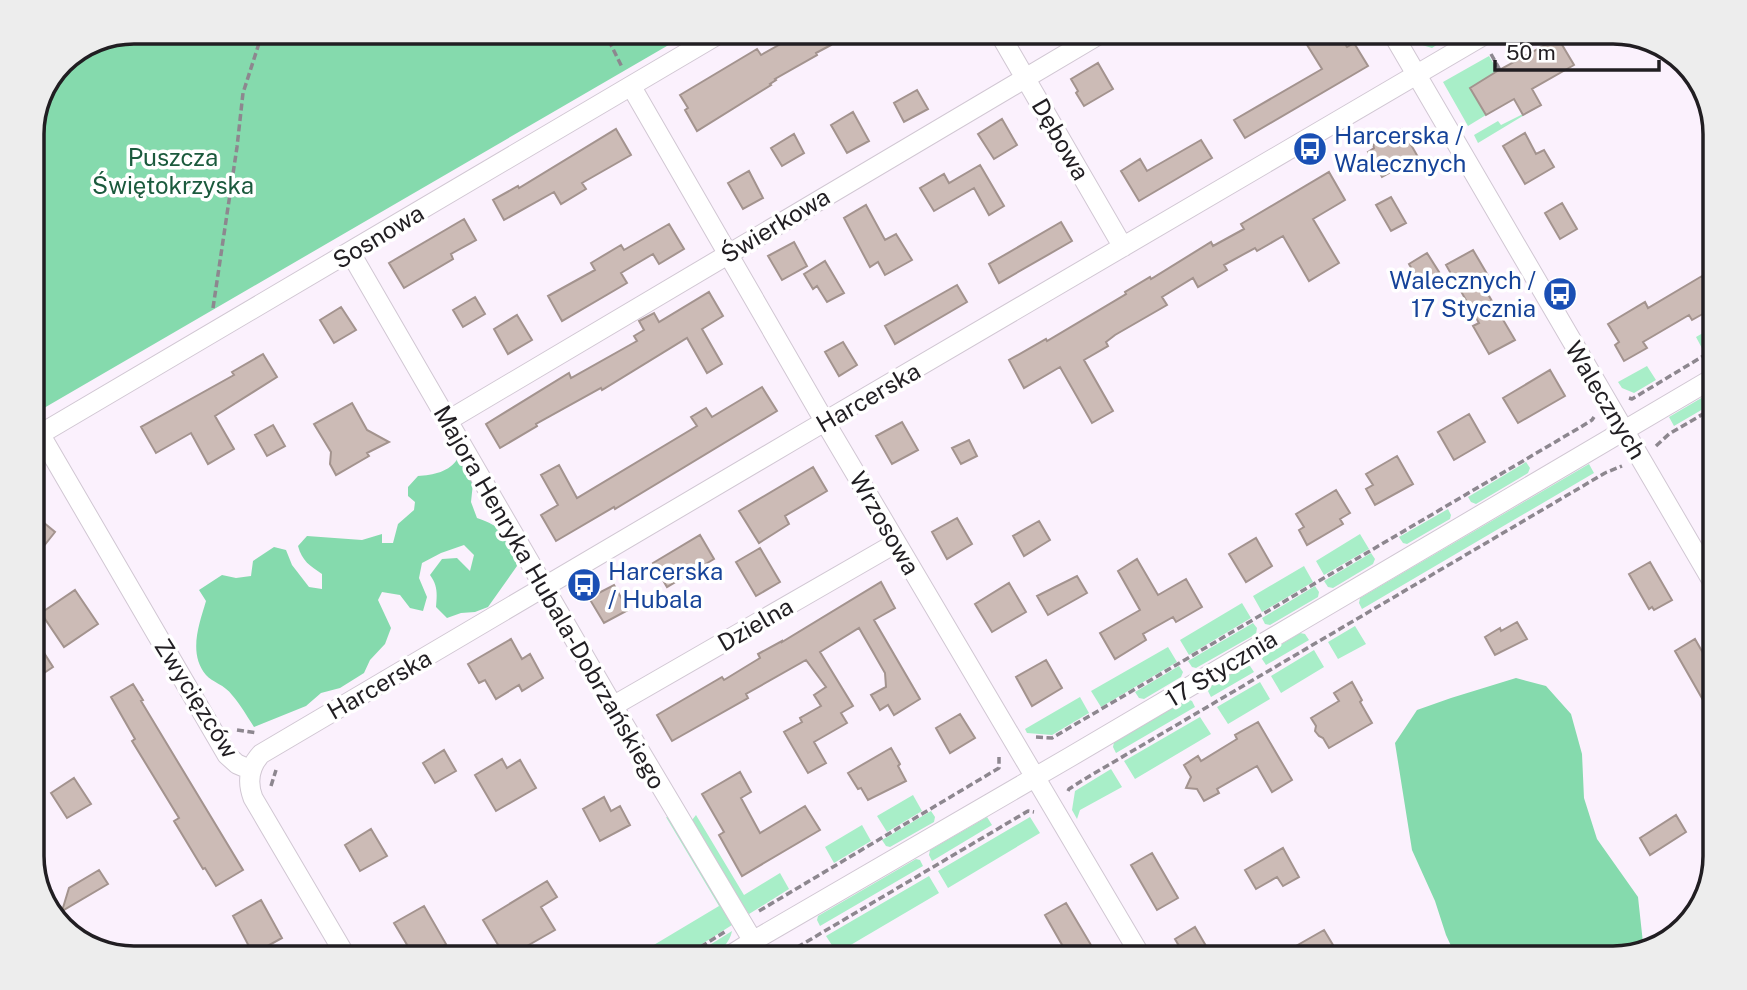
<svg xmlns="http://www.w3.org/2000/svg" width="1747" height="990" viewBox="0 0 1747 990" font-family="'Public Sans',sans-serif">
<rect width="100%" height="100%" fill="#fbf1fd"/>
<!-- green -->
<path fill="#a8eec8" d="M1412 32H1435L1441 42 1432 48 1419 44Z
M1489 56 1498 71 1471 88 1486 115 1468 126 1443 82Z
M1541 105 1478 143 1474 135 1498 121 1501 125Z
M1715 326V346L1704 352 1696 337Z
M1647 366 1656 380 1634 393 1622 388 1618 382Z
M1715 390V402L1674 426 1669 417Z
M1526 462 1530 468 1528 473 1476 504 1471 502 1468 497Z
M1589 464 1594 473 1362 609 1359 603 1360 598Z
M1448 509 1451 515 1450 519 1407 544 1403 543 1399 537Z
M1360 534 1369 549 1324 575 1316 561Z
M1371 553 1375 559 1373 564 1333 588 1328 587 1324 581Z
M1304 566 1313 582 1262 612 1253 596Z
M1315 586 1319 592 1318 597 1270 625 1265 624 1262 618Z
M1242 603 1251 618 1189 655 1180 640Z
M1253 623 1257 628 1256 634 1196 668 1192 667 1188 661Z
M1355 626 1366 644 1338 659 1328 642Z
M1300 633 1305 634 1309 640 1266 665 1262 659 1264 655Z
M1168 647 1177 662 1101 707 1091 691Z
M1314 650 1324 667 1281 693 1271 676Z
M1246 665 1250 666 1254 672 1211 697 1208 691 1210 686Z
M1179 666 1183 672 1181 677 1144 699 1139 698 1135 692Z
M1260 682 1270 699 1228 724 1217 707Z
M1080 697 1089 713 1052 735 1027 733 1025 729Z
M1187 699 1192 701 1195 707 1116 753 1113 747 1114 742Z
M1200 717 1211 734 1135 779 1124 761Z
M1111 769 1122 787 1080 810 1077 819 1072 810 1075 791Z
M913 795 922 811 887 832 877 816Z
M931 811 935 817 934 822 890 847 886 846 882 840Z
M696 815 744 895 780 873 789 889 749 914 738 899 692 820Z
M666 817 671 818 732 925 680 958H632L719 906Z
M987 817 992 825 932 861 929 855 930 850Z
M1030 817 1040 833 948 888 938 871Z
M862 825 871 841 834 863 825 847Z
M916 859 920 860 923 866 820 926 817 920 818 916Z
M929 876 939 893 837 953 826 936Z
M732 931C730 943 719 953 708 958 702 960 695 958 689 958Z"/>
<!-- forest -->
<path fill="#85daad" d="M134 31H691V32L44 408 40 406 32 399V128L62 61Z
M458 458 473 483 471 502 477 518C505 527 509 539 517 566L488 607 475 612 461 613 447 618 436 607C437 594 438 586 430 575L442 559 457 558 470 571 474 555 464 545 441 553 422 563 419 578 427 597 423 611 410 608 400 595 382 592 378 600 391 628 385 644 370 660 364 673 340 688 321 693 306 706 254 727C247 716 240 704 232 695 225 685 212 682 206 675 188 653 199 625 206 601L199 590 222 575 236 578 251 576 253 561 274 547 286 550 292 565 309 587 322 589V574C310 566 302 561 298 546L307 536 362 540 382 534V543H393L398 524 414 510 415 502 408 496V487L418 476C433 475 450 472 458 458Z
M1516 678 1546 686 1571 714 1582 754 1584 798 1597 839 1638 897 1643 943 1646 950 1613 958H1446L1452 948 1446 935 1435 901 1412 850 1395 743 1417 710 1451 698Z"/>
<!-- building -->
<path fill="#ccbbb6" stroke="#a3938e" stroke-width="2" d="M802 32H823L831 45 816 53 817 55 775 79 776 80 770 84 771 85 697 131 685 110 688 108 680 95 757 49 761 55Z
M1299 32H1322L1330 44 1341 38 1347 47 1354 43 1368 66 1245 138 1234 120 1322 69Z
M1558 38 1574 65 1532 89 1541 105 1523 115 1514 99 1486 115 1470 88 1499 70Z
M1098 63 1113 89 1084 106 1076 93 1078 91 1071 79Z
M917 90 928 109 904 122 894 103Z
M853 112 869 141 847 153 831 125Z
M1002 119 1017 145 994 159 978 134Z
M616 129 631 155 582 183 586 189 561 204 554 192 504 220 493 200 518 186 519 188Z
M1402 129 1418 157 1382 177 1368 152 1374 148 1373 145Z
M1525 133 1536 154 1544 150 1554 167 1525 184 1503 146Z
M794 134 804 153 782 166 771 148Z
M1201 140 1212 158 1139 201 1121 171 1140 159 1147 171Z
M980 165 1004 206 989 215 974 188 934 211 920 188 944 174 949 183Z
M749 171 763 198 743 209 728 183Z
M1329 172 1345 200 1313 219 1339 263 1309 281 1283 236 1257 251 1255 248 1224 265 1227 270 1198 287 1193 278 1162 297 1167 305 1115 335 1106 342 1108 346 1084 360 1113 411 1092 423 1060 367 1024 388 1009 360 1046 339 1047 341 1126 294 1125 292 1150 277 1151 279 1211 242 1213 246 1244 229 1241 224Z
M1391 197 1406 223 1391 231 1376 205Z
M1562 203 1577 229 1560 239 1545 213Z
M866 205 885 240 896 234 912 260 885 275 878 262 870 267 844 218Z
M464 219 476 240 451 254 453 259 404 288 389 263Z
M1061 222 1072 241 999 283 989 264Z
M669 224 684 249 659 264 653 254 621 273 627 283 562 321 548 296 595 270 591 263 621 245 624 250Z
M794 242 807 266 782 280 768 256Z
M1473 250 1490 279 1482 284 1515 340 1489 354 1473 326 1479 323 1446 265Z
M1427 253 1439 272 1420 283 1409 264Z
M825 261 844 293 827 302 817 286 813 289 804 274Z
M1702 276 1715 297V307L1692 320 1689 315 1643 342 1647 348 1624 361 1615 345 1619 342 1608 324 1645 302 1648 308Z
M957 285 967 302 895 344 885 326Z
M709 292 723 316 702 329 722 364 707 373 687 338 602 390 601 388 536 424 537 426 500 448 486 424 569 373 571 378 637 341 634 336 644 330 639 321 654 313 659 322Z
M475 297 485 314 463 327 453 310Z
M341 307 356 330 334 343 320 320Z
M517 315 532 340 508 354 494 329Z
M843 342 857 365 839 376 825 352Z
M263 354 277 377 215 416 234 449 208 464 191 433 156 453 141 427 234 375 232 372Z
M1550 370 1565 396 1518 423 1503 398Z
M762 387 777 411 615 509 614 507 556 541 541 515 558 505 541 475 559 465 577 498 697 426 691 417 706 408 712 417Z
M352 403 367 430 389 442 367 453 369 456 336 475 330 464 331 452 314 424Z
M1469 414 1485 442 1454 460 1438 432Z
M902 422 918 450 892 464 876 436Z
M273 425 285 446 267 456 255 435Z
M969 440 977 456 961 464 952 448Z
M1397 456 1413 484 1375 505 1366 489 1373 485 1366 474Z
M813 467 827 491 785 516 789 524 759 543 739 511Z
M1336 490 1350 513 1340 519 1343 524 1307 545 1299 530 1304 527 1296 514Z
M32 513 55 532 32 561Z
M957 518 972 544 947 559 932 532Z
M1039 521 1050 540 1024 556 1013 536Z
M700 535 714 559 667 587 653 563Z
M1256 538 1272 566 1246 582 1229 554Z
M760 548 780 582 756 596 736 562Z
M1137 559 1158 595 1186 579 1202 607 1176 622 1173 617 1143 634 1146 640 1115 659 1100 633 1140 610 1118 571Z
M1650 562 1672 600 1654 610 1652 607 1649 609 1629 574Z
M1077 576 1087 593 1048 615 1037 596Z
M881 582 895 608 874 620 920 699 894 715 888 705 880 710 871 695 886 687 885 673 859 628 820 652 853 706 841 713 847 723 814 742 826 763 808 773 784 732 802 722 800 718 821 706 814 695 826 687 806 660 746 694 748 698 672 741 657 715 722 677 724 680 760 658 758 654 782 641V642Z
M1009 583 1026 612 992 632 975 604Z
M614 585 628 610 604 623 589 598Z
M75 590 98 624 64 647 41 613Z
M1517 622 1527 639 1495 655 1485 637 1500 628 1501 631Z
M32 634 53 667 32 681Z
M511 639 522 659 530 654 543 678 522 691 519 685 496 699 485 680 479 683 468 664Z
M1695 639 1715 674V721L1675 651Z
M1046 660 1062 688 1032 706 1016 677Z
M1352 682 1362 700 1360 702 1372 723 1329 748 1323 738 1319 736 1315 731 1316 726 1311 718 1339 701 1334 693Z
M133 684 143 700 141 701 243 870 216 886 205 868 203 869 174 821 179 818 132 741 135 739 111 697Z
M960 714 975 738 950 753 936 728Z
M1258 722 1292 780 1272 792 1257 766 1217 789 1219 793 1204 801 1197 789 1186 788 1191 777 1184 765 1198 756 1201 761 1237 739 1235 735Z
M891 748 900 764 898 766 906 781 868 800 861 788 858 789 848 773Z
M444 750 456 771 435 783 423 763Z
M502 759 507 768 520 760 536 788 496 811 475 775Z
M740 772 751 792 741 798 760 833 805 806 820 830 742 876 719 835 724 832 702 794Z
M74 778 91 804 67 818 51 793Z
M604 797 611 811 620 806 630 825 600 841 583 809Z
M1676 815 1686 832 1650 855 1640 838Z
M371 829 387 856 360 871 345 845Z
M1283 848 1299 877 1283 886 1277 877 1256 889 1245 870Z
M1152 853 1178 898 1157 910 1131 865Z
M99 870 108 884 62 911 69 888Z
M547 881 557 897 541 907 555 930 506 958 483 920Z
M261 900 282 938 253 954 233 916Z
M1066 903 1091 945 1069 957 1045 915Z
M424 906 446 944 421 958H415L394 923Z
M1195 927 1213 958H1186L1175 939Z
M1324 930 1333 945 1326 950 1331 958H1275Z"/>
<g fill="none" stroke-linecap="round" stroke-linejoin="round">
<!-- minor casing -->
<g stroke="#d1c7d3" stroke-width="21">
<path id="minor" d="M998 31 1123 247
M1391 31 1715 586
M631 86 825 422 1142 958
M350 252 613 706 753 941
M447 421 1105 31
M40 434 227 755 237 764 251 770
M32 439 724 31
M613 706 896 543
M347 958 253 798C247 782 249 767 261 754L795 439 1491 31
M726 958 753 941 1070 757 1715 377"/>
</g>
<!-- path -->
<path stroke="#8d878f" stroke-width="3.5" stroke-dasharray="7 3.5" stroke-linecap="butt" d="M604 31 622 67
M1509 37 1519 31
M1491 54 1500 70
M213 308 237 147 243 93 263 31
M1629 398 1632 399 1715 349
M1656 446 1669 434 1715 407
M1709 605 1715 616
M237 730 257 733
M1036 737 1052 738 1579 428 1592 420 1594 417
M271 786 276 770
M1068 791 1069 789 1083 780 1605 473 1622 466
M759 911 999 768V757
M683 958 726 931
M779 958 1028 811 1034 812"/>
<!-- minor -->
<use href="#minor" stroke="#fff" stroke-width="19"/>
</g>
<!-- icons -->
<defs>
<g id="bus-disc" transform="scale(1.75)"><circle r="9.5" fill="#1a4fb4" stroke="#fff"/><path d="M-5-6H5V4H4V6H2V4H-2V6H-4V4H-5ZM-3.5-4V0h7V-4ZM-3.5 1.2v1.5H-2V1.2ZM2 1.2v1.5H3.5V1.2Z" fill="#fff"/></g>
</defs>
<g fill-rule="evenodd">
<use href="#bus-disc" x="1310" y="149"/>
<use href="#bus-disc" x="1560" y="294"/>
<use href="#bus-disc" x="584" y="585"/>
</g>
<g text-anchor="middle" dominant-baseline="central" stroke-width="7" stroke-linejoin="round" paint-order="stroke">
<!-- transit labels -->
<g font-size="24" fill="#164399" stroke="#fff" text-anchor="start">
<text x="1334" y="135">Harcerska /<tspan x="1334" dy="28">Walecznych</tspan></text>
<text x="1536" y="280" text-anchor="end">Walecznych /<tspan x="1536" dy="28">17 Stycznia</tspan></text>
<text x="608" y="571">Harcerska<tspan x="608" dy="28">/ Hubala</tspan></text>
</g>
<!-- street labels -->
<g font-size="24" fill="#211e22" stroke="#fff">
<text transform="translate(1061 139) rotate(60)">Dębowa</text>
<text transform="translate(775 225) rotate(-31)">Świerkowa</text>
<text transform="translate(378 236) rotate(-31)">Sosnowa</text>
<text transform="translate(868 397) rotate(-30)">Harcerska</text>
<text transform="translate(1606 400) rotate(59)">Walecznych</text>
<text transform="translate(885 523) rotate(60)">Wrzosowa</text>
<text transform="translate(550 597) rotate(60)">Majora Henryka Hubala-Dobrzańskiego</text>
<text transform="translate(755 624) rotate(-30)">Dzielna</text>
<text transform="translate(1221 668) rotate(-31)">17 Stycznia</text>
<text transform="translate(379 684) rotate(-30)">Harcerska</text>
<text transform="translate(197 698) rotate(58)">Zwycięzców</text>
</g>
<!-- park labels -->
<g font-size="24" fill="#1b5a3d" stroke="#fff">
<text x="173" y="157">Puszcza<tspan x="173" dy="28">Świętokrzyska</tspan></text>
</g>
</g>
<!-- crop -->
<path d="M0 0H1747V990H0ZM134 44H1613A90 90 0 0 1 1703 134V856A90 90 0 0 1 1613 946H134A90 90 0 0 1 44 856V134A90 90 0 0 1 134 44Z" fill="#ededed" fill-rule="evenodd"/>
<path fill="none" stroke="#211e22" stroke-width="3.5" d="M134 44H1613A90 90 0 0 1 1703 134V856A90 90 0 0 1 1613 946H134A90 90 0 0 1 44 856V134A90 90 0 0 1 134 44Z"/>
<!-- scale -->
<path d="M1495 60v10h164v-10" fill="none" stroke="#211e22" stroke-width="3.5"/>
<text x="1506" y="60" font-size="21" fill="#211e22" stroke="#ffffff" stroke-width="5" paint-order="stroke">50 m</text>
</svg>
